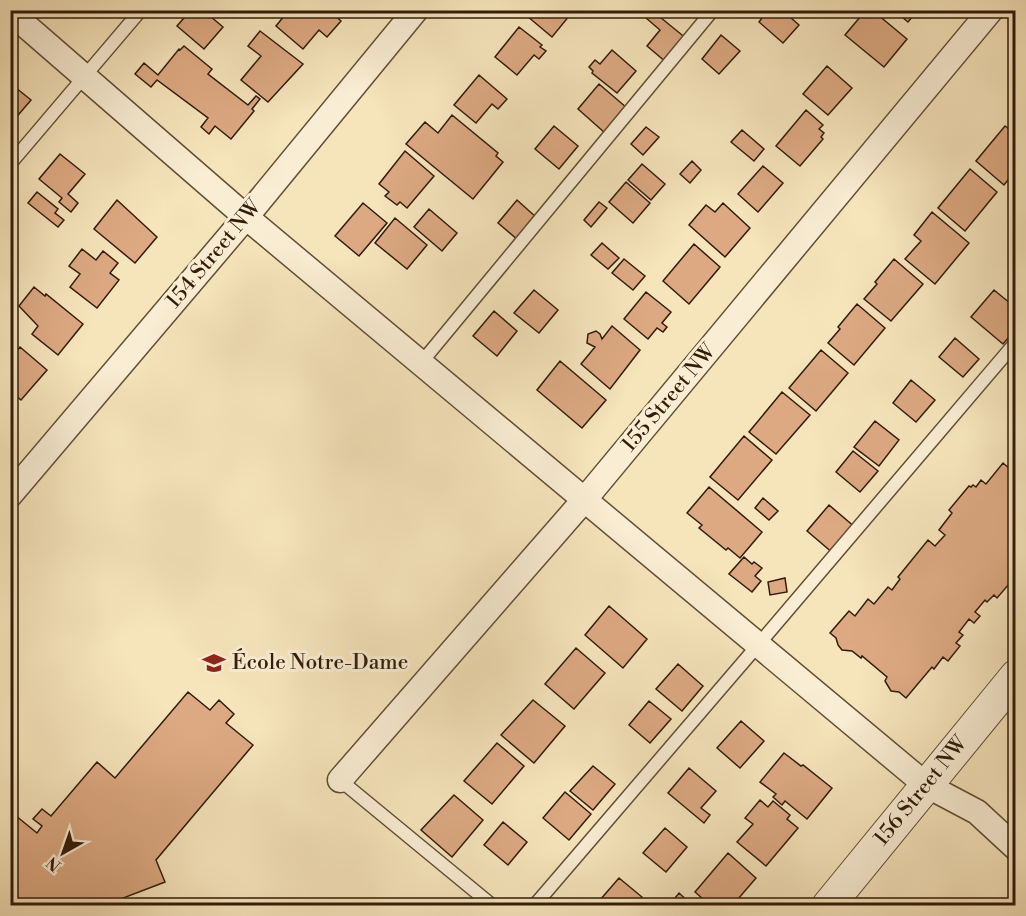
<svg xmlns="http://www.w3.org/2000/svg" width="1026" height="916" viewBox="0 0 1026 916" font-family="'Libre Bodoni',serif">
<rect width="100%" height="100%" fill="#f6e4bb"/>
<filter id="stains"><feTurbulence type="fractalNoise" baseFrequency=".00333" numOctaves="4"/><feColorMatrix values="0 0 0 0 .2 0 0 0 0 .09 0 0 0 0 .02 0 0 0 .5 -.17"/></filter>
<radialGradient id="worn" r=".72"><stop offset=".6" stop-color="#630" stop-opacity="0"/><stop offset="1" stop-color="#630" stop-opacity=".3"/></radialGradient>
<!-- building -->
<path fill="#dca982" stroke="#311c0a" stroke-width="1.5" d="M191 10H203L223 27 204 49 177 26Z
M289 10H329L341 21 327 37 319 30 303 49 276 26Z
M532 10H574L552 37 527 16Z
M768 10H782L799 25 783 43 759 22Z
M866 10H872L907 39 884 67 845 35Z
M894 10H918L908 22Z
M655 13 687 39 667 63 647 46 660 30 646 18 649 14 653 17Z
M519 27 542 45 540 47 546 51 539 59 534 55 517 75 495 57Z
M260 31 303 64 268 102 241 80 261 56 248 46Z
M721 35 740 51 719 74 702 59Z
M184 46 212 69 208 74 248 105 256 96 260 99 252 109 254 111 231 139 215 126 209 134 201 127 208 118 157 80 151 87 135 74 144 63 158 75 179 49 180 50Z
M612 50 636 71 617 93 592 73 593 71 589 67 595 60 600 64Z
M827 66 852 88 828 115 803 94Z
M479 75 507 99 498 109 492 104 476 123 454 105Z
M10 83 31 100 13 121 10 119Z
M599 84 627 108 605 133 578 109Z
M806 110 823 125 819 129 824 133 821 137 823 139 800 166 776 146Z
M452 115 498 153 496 156 503 162 473 199 406 144 425 122 438 133Z
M554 126 578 146 559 169 535 149Z
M1005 126 1016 134V170L1004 185 976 161Z
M646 127 659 137 643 155 631 144Z
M742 130 764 149 754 161 731 142Z
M405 151 434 176 407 208 400 202 397 205 385 196 389 192 379 184Z
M60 154 85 174 68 194 78 203 71 212 59 202 62 198 39 179Z
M692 161 701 170 690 183 680 174Z
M642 164 665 184 651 200 628 180Z
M763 166 783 183 758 212 738 194Z
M970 169 997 192 965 231 938 208Z
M626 182 650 203 633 223 609 202Z
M37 192 58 209 55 213 64 220 58 227 28 203Z
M117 200 157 237 135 263 94 229Z
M517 200 537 218 518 240 498 223Z
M599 202 607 208 591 227 584 220Z
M363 203 387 223 359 256 335 236Z
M723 203 750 228 725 257 689 225 706 205 715 212Z
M429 209 457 233 442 251 414 227Z
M932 212 969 243 935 284 905 259 921 241 914 235Z
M395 218 427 245 407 269 375 243Z
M602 243 619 258 608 269 591 255Z
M694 244 720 267 689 304 663 281Z
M82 249 96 260 103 251 118 263 110 273 119 280 97 308 70 287 80 274 69 266Z
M624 259 645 276 633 290 612 273Z
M894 259 923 284 891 321 864 299 877 284 875 282Z
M34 287 45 296 46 294 83 324 58 355 32 334 38 326 19 306Z
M534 290 558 310 539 333 514 313Z
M994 290 1016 308V329L1003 344 971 317Z
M646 292 671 312 662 323 667 327 663 332 657 328 648 339 624 319Z
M857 304 885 328 854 365 828 343 840 329 838 327Z
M494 311 517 331 497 356 473 336Z
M612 326 640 350 610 389 581 364 595 347 587 343 588 334 596 331 600 334 602 339Z
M955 338 979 359 963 377 939 357Z
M20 347 47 370 21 400 10 391V358Z
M821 350 848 373 816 411 789 388Z
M560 361 606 400 582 428 537 390Z
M911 380 935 400 916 422 893 403Z
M782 392 810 415 776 454 749 432Z
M875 421 899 440 879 466 854 447Z
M744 436 772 460 738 500 710 477Z
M853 451 878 471 860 492 836 472Z
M1016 462V576L997 598 994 595 987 602 985 600 975 612 980 616 974 623 969 619 959 632 963 635 956 643 960 646 948 661 943 657 934 669 932 667 906 698 899 692 891 691 885 681 887 677 862 656 861 658 852 651 842 650 838 645 836 638 830 633 849 611 855 616 868 599 874 604 888 587 892 590 900 579 898 577 928 540 935 546 945 535 939 530 952 513 949 510 969 486 971 487 973 485 976 487 981 480 986 484 1003 463 1010 469Z
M709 487 762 532 740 558 728 548 726 550 699 528 702 525 687 513Z
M763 498 778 511 769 520 755 508Z
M829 505 856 528 834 554 807 531Z
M744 557 752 564 754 562 762 568 755 576 761 581 752 592 729 574Z
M785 578 787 592 770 595 768 582Z
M609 606 647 639 623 668 585 635Z
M576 648 605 673 574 709 545 684Z
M678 664 703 686 682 711 656 689Z
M188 692 210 710 219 700 234 714 226 723 253 745 156 860 165 882 123 898 117 906H10V811L37 833 42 826 33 819 42 809 51 816 97 762 115 778Z
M533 700 565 726 534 763 501 735Z
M649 701 671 719 650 743 629 725Z
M741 721 764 741 740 768 717 748Z
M497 743 524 766 492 804 464 781Z
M784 753 801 766 803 765 832 788 807 819 785 801 782 805 773 797 776 794 760 782Z
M593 766 615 784 593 810 570 791Z
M689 768 716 791 701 808 710 815 704 823 668 793Z
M565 792 591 814 569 840 543 818Z
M454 795 483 820 452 857 421 830Z
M760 800 768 807 773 801 790 815 787 819 798 828 766 866 737 842 753 824 745 818Z
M503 822 527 842 508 865 484 845Z
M665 828 687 847 666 872 643 853Z
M728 853 756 878 732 906H711L695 892Z
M619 878 642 897 635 906H607L600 900Z
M679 893 693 906H671L670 904Z"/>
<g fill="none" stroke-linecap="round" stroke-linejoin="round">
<!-- service casing -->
<g stroke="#624e36" stroke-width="15">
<path id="service" d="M10 164 141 10
M421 363 713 10
M340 780 493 906
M534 906 758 645 1016 342"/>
</g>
<!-- minor casing -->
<g stroke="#624e36" stroke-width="27">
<path id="minor" d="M10 12 246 217 926 785 977 812 1016 848
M10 495 246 217 416 10
M340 780 585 499 991 10"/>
</g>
<!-- tertiary casing -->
<g stroke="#624e36" stroke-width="34">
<path id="tertiary" d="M828 906 1016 676"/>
</g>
<!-- service -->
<use href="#service" stroke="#f9edd3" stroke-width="12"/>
<!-- minor -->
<use href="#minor" stroke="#f9edd3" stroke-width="24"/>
<!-- tertiary -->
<use href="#tertiary" stroke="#f9edd3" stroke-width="32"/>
</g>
<!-- icons -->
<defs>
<g id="school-bare" transform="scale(1.8)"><path d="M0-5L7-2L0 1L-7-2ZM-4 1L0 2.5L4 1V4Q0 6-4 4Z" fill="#8f2418" stroke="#f9edd3" stroke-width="2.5" paint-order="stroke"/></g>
</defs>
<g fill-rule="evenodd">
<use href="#school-bare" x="214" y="663"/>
</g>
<g text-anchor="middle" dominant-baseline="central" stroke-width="6" stroke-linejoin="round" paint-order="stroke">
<!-- street labels -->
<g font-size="21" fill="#311c0a" stroke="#f9edd3">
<text transform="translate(214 254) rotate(-50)">154 Street NW</text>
<text transform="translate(669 398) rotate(-50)">155 Street NW</text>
<text transform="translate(921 791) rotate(-51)">156 Street NW</text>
</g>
<!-- poi labels -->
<g font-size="21" fill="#311c0a" stroke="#f9edd3" text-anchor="start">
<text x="232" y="663">École Notre-Dame</text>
</g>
</g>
<!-- margin -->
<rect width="1026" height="916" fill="none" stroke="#f6e4bb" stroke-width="36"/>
<rect x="12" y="12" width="1002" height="892" fill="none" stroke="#311c0a" stroke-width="3"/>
<rect x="18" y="18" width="990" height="880" fill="none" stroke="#311c0a" stroke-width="1.5"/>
<!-- north arrow -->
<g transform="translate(63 853) rotate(220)" stroke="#f9edd3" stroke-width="4.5" paint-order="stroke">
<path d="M0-4.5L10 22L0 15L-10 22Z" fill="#311c0a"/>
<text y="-9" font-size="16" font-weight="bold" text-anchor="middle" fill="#311c0a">N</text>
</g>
<rect width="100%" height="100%" filter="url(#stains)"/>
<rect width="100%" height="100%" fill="url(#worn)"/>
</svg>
